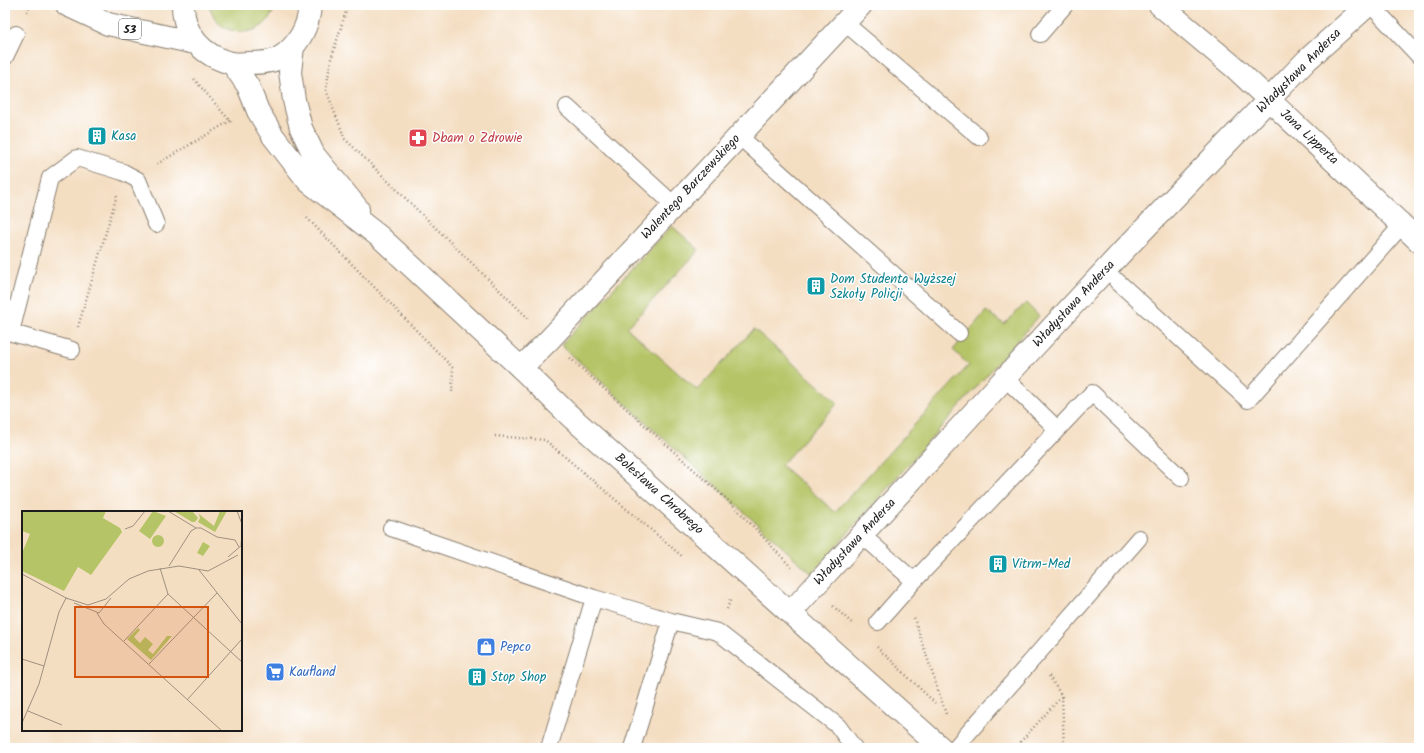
<svg xmlns="http://www.w3.org/2000/svg" width="1424" height="753" viewBox="0 0 1424 753" font-family="Kalam,sans-serif">
<rect width="100%" height="100%" fill="#fff"/>
<filter id="ink" filterUnits="userSpaceOnUse"><feTurbulence type="fractalNoise" baseFrequency=".025" numOctaves="2"/><feDisplacementMap in="SourceGraphic" scale="8" xChannelSelector="R" yChannelSelector="G"/><feConvolveMatrix kernelMatrix="1 2 1 2 8 2 1 2 1" color-interpolation-filters="sRGB"/></filter>
<filter id="wash" filterUnits="userSpaceOnUse"><feTurbulence type="fractalNoise" baseFrequency=".012" numOctaves="4" result="noise"/><feDisplacementMap in="SourceGraphic" scale="16" xChannelSelector="R" yChannelSelector="G"/><feGaussianBlur stdDeviation="0.9" result="paint"/><feColorMatrix in="noise" values="0 0 0 0 0 0 0 0 0 0 0 0 0 0 0 0 0 1.4 0 .05"/><feComposite in="paint" operator="in"/></filter>
<g filter="url(#wash)">
<rect width="100%" height="100%" fill="#f4dec2"/>
<!-- green -->
<path fill="#b5c466" stroke="#687041" d="M209 5H274C272 30 241 39 222 26 215 21 212 13 209 5Z
M672 226 699 250 627 328 697 390 754 329 838 403 781 465 835 512 969 365 953 350 986 311 1004 324 1026 303 1039 316 812 574 561 345Z"/>
</g>
<g filter="url(#ink)">
<g fill="none" stroke-linecap="round" stroke-linejoin="round">
<!-- lane casing -->
<g stroke="#887d6f" stroke-width="18">
<path id="lane" d="M1371 5 1419 56
M845 23 979 137
M1040 34 1065 5
M5 57 16 34
M567 107 674 205
M739 136 959 333
M1117 281 1248 400 1402 225
M5 331 72 350
M11 332 50 178 77 158 123 172 138 180 156 224
M1005 378 1057 429
M391 528 594 598 671 621 718 632 838 726 854 748
M862 535 914 581
M878 622 914 581 1092 393 1181 478
M549 748 594 598
M632 748 671 621
M955 748 1139 538"/>
</g>
<!-- street casing -->
<g stroke="#887d6f" stroke-width="24">
<path id="street" d="M1160 5 1234 67 1419 241
M521 368 549 340 861 5
M791 612 1005 378 1124 250 1307 60 1368 5"/>
</g>
<!-- secondary casing -->
<g stroke="#887d6f" stroke-width="24">
<path id="secondary" d="M293 47 290 72 294 100 301 128 314 155 358 209
M232 63 248 86 258 111 273 136 308 181 380 237 521 368 569 415 941 748"/>
</g>
<!-- primary casing -->
<g stroke="#887d6f" stroke-width="24">
<path id="primary" d="M67 5 108 24 195 43
M183 5C183 35 203 56 231 63 237 64 244 63 249 63 258 63 272 62 279 58 298 47 309 26 310 5"/>
</g>
<!-- path -->
<path stroke="#887d6f" stroke-width="2.5" stroke-dasharray="1 3" stroke-linecap="butt" d="M348 5 331 59 326 90 345 139 530 320
M27 12 30 5
M194 79 231 122
M157 164 230 121
M307 218 453 368 452 393
M78 327 117 195
M570 358 732 504 793 569
M495 436 545 440 683 557
M833 606 853 624
M727 609 731 598
M914 618 946 714
M877 647 935 703
M1049 676 1062 696 1064 748
M1015 748 1062 696"/>
<!-- lane -->
<use href="#lane" stroke="#fff" stroke-width="16"/>
<!-- street -->
<use href="#street" stroke="#fff" stroke-width="22"/>
<!-- secondary -->
<use href="#secondary" stroke="#fff" stroke-width="22"/>
<!-- primary -->
<use href="#primary" stroke="#fff" stroke-width="22"/>
</g>
</g>
<!-- icons -->
<defs>
<g id="building-square" transform="scale(1)"><rect x="-9" y="-9" width="18" height="18" rx="4" fill="#0f9aa8" stroke="#fff"/><path d="M-4-6H4V6H1V3H-1V6H-4ZM-2.5-4.3h1.7v1.8h-1.7ZM.8-4.3h1.7v1.8H.8ZM-2.5-1h1.7V.8h-1.7ZM.8-1h1.7V.8H.8Z" fill="#fff"/></g>
<g id="pharmacy-square" transform="scale(1)"><rect x="-9" y="-9" width="18" height="18" rx="4" fill="#e0444e" stroke="#fff"/><path d="M-2-6h4v4h4v4h-4v4h-4v-4h-4v-4h4Z" fill="#fff"/></g>
<g id="shop-square" transform="scale(1)"><rect x="-9" y="-9" width="18" height="18" rx="4" fill="#3f7fe0" stroke="#fff"/><path d="M-5-2.5h2.3a2.7 3.5 0 0 1 5.4 0H5L5.5 6h-11ZM-1.5-2.5h3a1.5 2.3 0 0 0-3 0Z" fill="#fff"/></g>
<g id="supermarket-square" transform="scale(1)"><rect x="-9" y="-9" width="18" height="18" rx="4" fill="#3f7fe0" stroke="#fff"/><path d="M-6-5.5h2.5l.6 2H6L4.5 2H-2.5L-4.4-4H-6ZM-1.5 3.2a1.3 1.3 0 1 0 .1 0ZM3 3.2a1.3 1.3 0 1 0 .1 0Z" fill="#fff"/></g>
</defs>
<g fill-rule="evenodd">
<use href="#building-square" x="97" y="136"/>
<use href="#pharmacy-square" x="418" y="138"/>
<use href="#building-square" x="816" y="286"/>
<use href="#building-square" x="998" y="564"/>
<use href="#shop-square" x="486" y="647"/>
<use href="#supermarket-square" x="275" y="672"/>
<use href="#building-square" x="477" y="677"/>
</g>
<g text-anchor="middle" dominant-baseline="central" stroke-width="3" stroke-linejoin="round" paint-order="stroke">
<!-- shield labels -->
<rect fill="#fff" stroke="#606060" stroke-width="1" x="119" y="19" width="22" height="20" rx="3"/>
<g font-size="12" font-weight="bold" fill="#1c1c1c">
<text x="130" y="29">53</text>
</g>
<!-- street labels -->
<g font-size="13" fill="#1c1c1c" stroke="#fff">
<text transform="translate(1299 71) rotate(-45)">Władysława Andersa</text>
<text transform="translate(1309 137) rotate(43)">Jana Lipperta</text>
<text transform="translate(691 187) rotate(-47)">Walentego Barczewskiego</text>
<text transform="translate(1074 304) rotate(-47)">Władysława Andersa</text>
<text transform="translate(659 494) rotate(42)">Bolesława Chrobrego</text>
<text transform="translate(855 542) rotate(-47)">Władysława Andersa</text>
</g>
<!-- culture labels -->
<g font-size="13" fill="#0d838f" stroke="#fff" text-anchor="start">
<text x="111" y="136">Kasa</text>
<text x="830" y="279">Dom Studenta Wyższej<tspan x="830" dy="15">Szkoły Policji</tspan></text>
<text x="1012" y="564">Vitrm-Med</text>
<text x="491" y="677">Stop Shop</text>
</g>
<!-- health labels -->
<g font-size="13" fill="#be3a42" stroke="#fff" text-anchor="start">
<text x="432" y="138">Dbam o Zdrowie</text>
</g>
<!-- shop labels -->
<g font-size="13" fill="#366cbe" stroke="#fff" text-anchor="start">
<text x="500" y="647">Pepco</text>
<text x="289" y="672">Kaufland</text>
</g>
</g>
<!-- overview -->
<g transform="translate(22 511)">
<rect width="220" height="220" fill="#f4dec2"/>
<path d="M0 0H84L81 7 98 17 100 21 69 64 56 56 42 80 0 60V42L8 23 0 20ZM131 0 144 5 128 28 117 20ZM152 0H170L176 7 173 11H170ZM198 0H205L193 21 176 11 178 7 177 3 192 15ZM130 30a6 6 0 1 1 12 0a6 6 0 1 1-12 0ZM181 31 188 35 181 45 175 42ZM116 117 118 119 112 126 118 132 123 126 131 133 126 139 131 143 145 125H150L129 149 105 128Z" fill="#b5c466"/>
<path fill="none" stroke="#9e9080" stroke-width="1" d="M146 0 174 17M215 0 220 13M174 17H179L195 26 213 29 217 36M103 18 111 15 123 0M219 34 220 22M206 46 220 34M147 55 169 20 174 17M138 57 146 83 220 151M177 59 220 113M0 63 46 88M44 87 66 94 84 88 107 68 126 60 157 55 186 60 216 44M52 92 77 102 89 87M75 102 82 113 200 220M102 130 146 83M0 148 22 155M127 153 195 82M165 189 220 128M6 200 40 214M0 212 17 173 37 101 44 87"/>
<path fill="#d4530e" fill-opacity="0.15" stroke="#d4530e" stroke-width="2" d="M53 96H186V166H53Z"/>
<rect width="220" height="220" fill="none" stroke="#1c1c1c" stroke-width="2"/>
</g>
<!-- margin -->
<rect width="1424" height="753" fill="none" stroke="#fff" stroke-width="20"/>
</svg>
